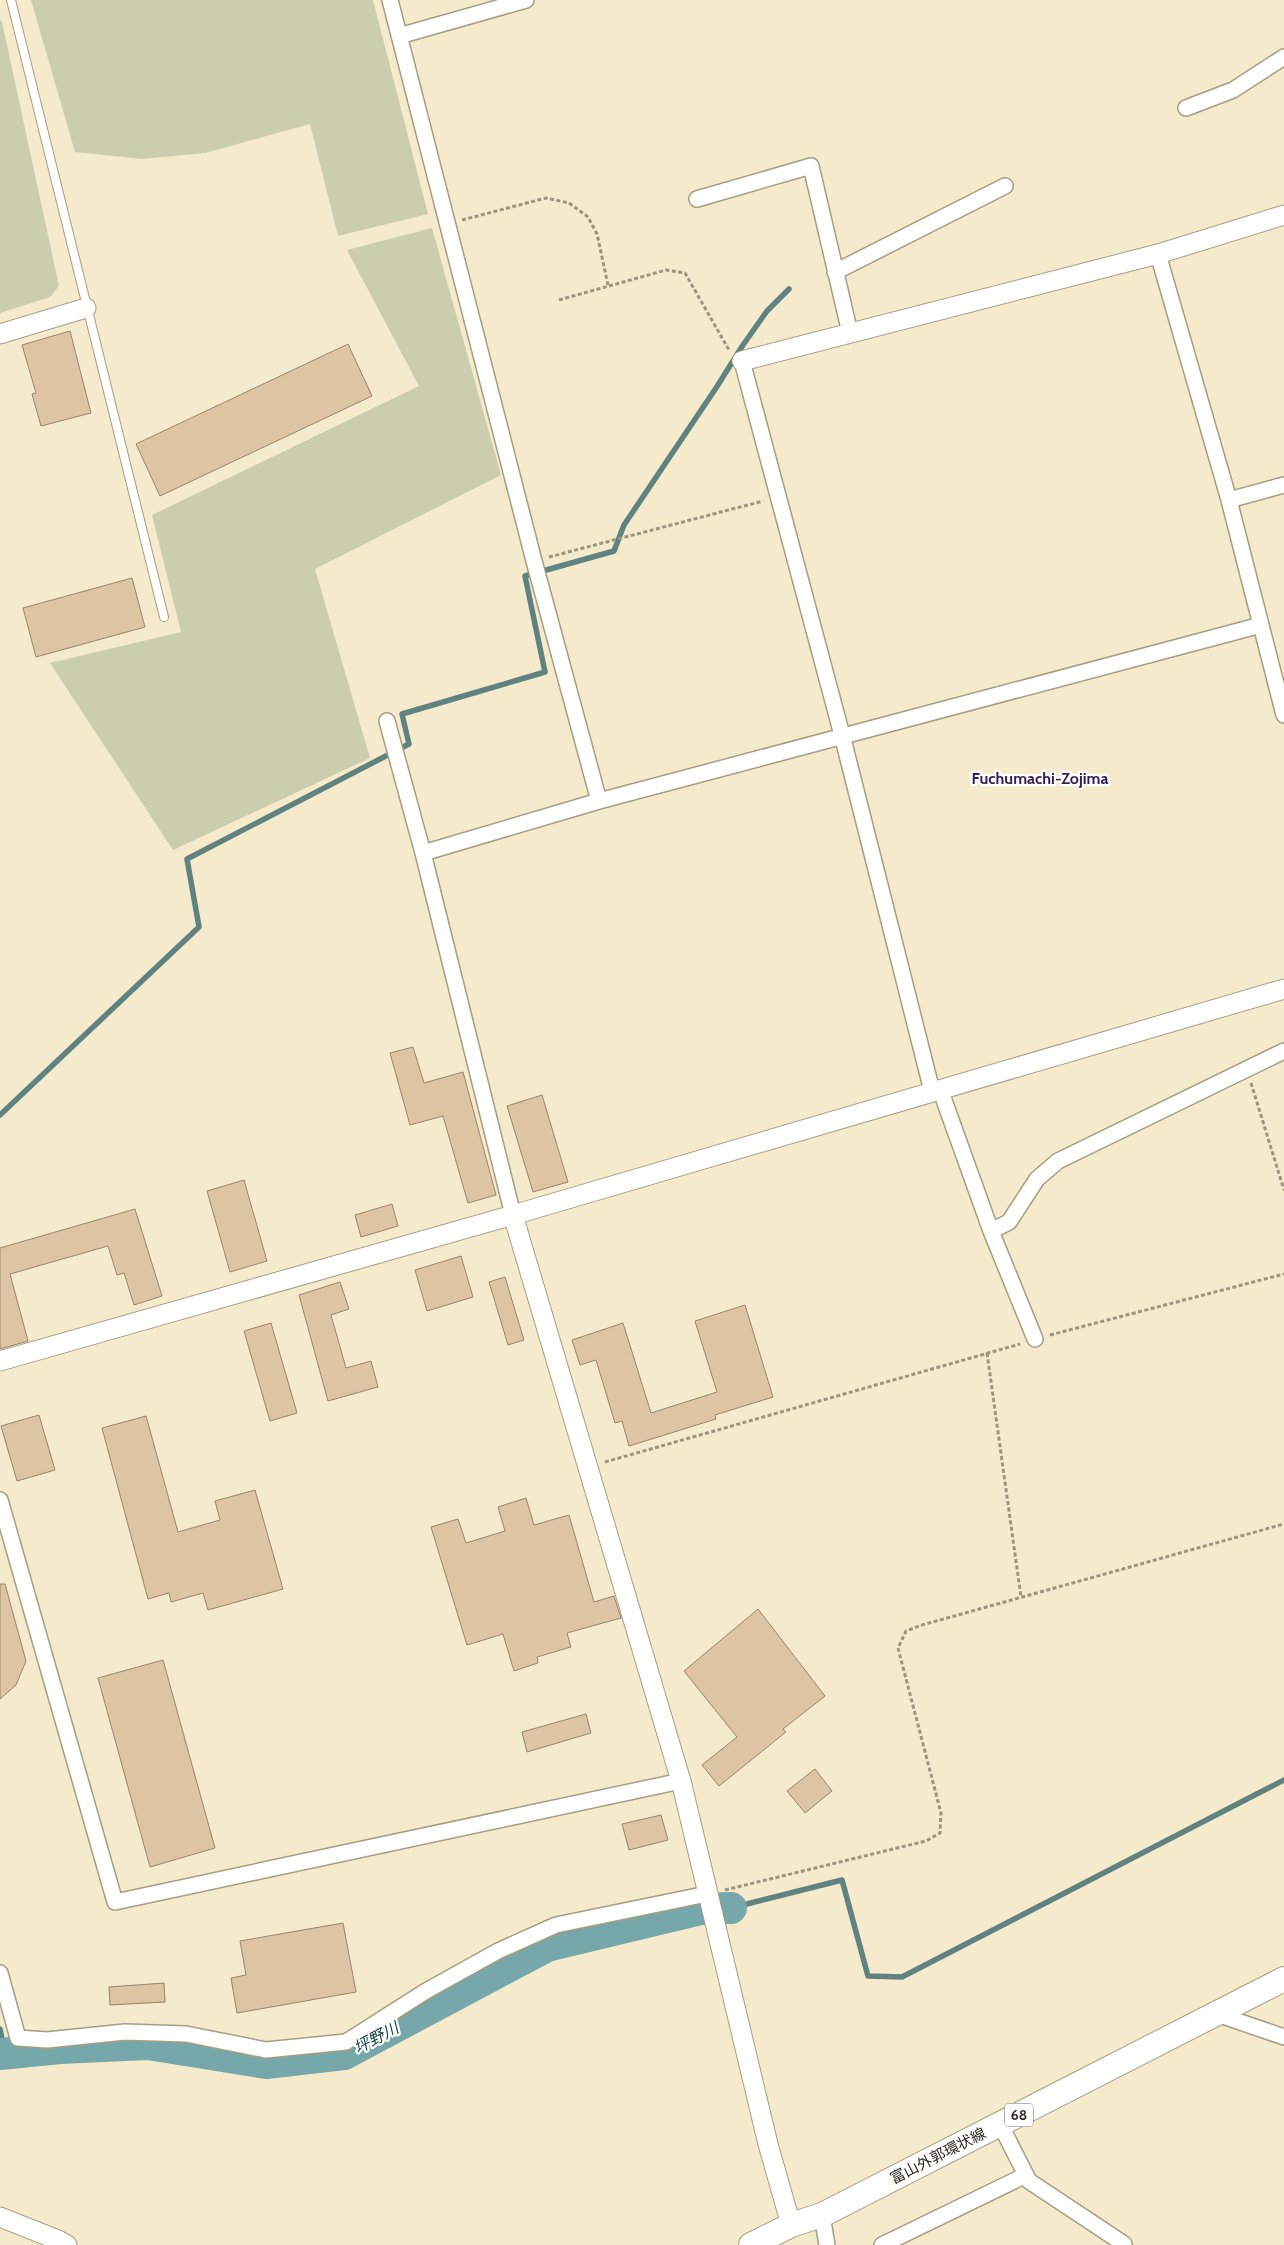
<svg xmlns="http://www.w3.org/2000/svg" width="1284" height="2245" viewBox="0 0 1284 2245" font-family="Cabin,'Noto Sans JP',sans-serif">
<rect width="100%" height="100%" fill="#f5ebcc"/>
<!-- green -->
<path fill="#caceae" d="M31 0H373L428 214 338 236 310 124 205 153 142 159 75 152Z
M0 20 2 22 59 286 50 297 0 313Z
M432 228 501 475 315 569 370 758 173 850 50 663 181 632 152 515 419 386 347 250Z"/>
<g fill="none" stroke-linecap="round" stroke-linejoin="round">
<!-- stream -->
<path stroke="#608280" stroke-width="5.5" d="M0 1115 199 927 187 859 409 744 402 714 545 672 525 576 614 551 624 525 716 388 743 345 767 311 789 289
M731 1908 842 1880 868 1976 902 1977 1284 1780
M0 2029 5 2053"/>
<!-- river -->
<path stroke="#76a8ab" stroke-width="32" d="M0 2054 60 2048 148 2044 266 2063 344 2054 547 1946 701 1909 731 1908"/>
</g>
<!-- building -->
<path fill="#ddc4a2" stroke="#98856d" d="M70 331 91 413 41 426 32 394 36 393 22 345Z
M348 344 372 396 160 496 136 444Z
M132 578 145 627 36 657 23 608Z
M413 1047 424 1083 463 1072 496 1195 468 1203 443 1116 410 1125 390 1053Z
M542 1095 568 1182 533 1192 507 1106Z
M244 1180 267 1261 230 1272 207 1191Z
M392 1204 398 1226 361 1237 355 1215Z
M135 1209 162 1296 134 1305 124 1273 117 1275 108 1246 10 1274 28 1341 0 1349V1248Z
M461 1256 473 1297 427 1311 415 1270Z
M505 1277 524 1340 508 1345 489 1282Z
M340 1282 349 1309 331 1315 346 1368 371 1361 378 1387 328 1401 299 1295Z
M745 1305 773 1397 715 1415 716 1419 629 1446 622 1421 615 1423 596 1360 580 1365 572 1340 623 1323 651 1413 717 1392 695 1321Z
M271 1323 297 1413 270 1421 244 1331Z
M39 1415 55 1470 17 1481 1 1426Z
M146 1416 178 1532 220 1520 215 1501 255 1490 283 1589 208 1610 203 1593 171 1602 169 1593 148 1599 102 1428Z
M526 1498 534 1525 569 1515 594 1602 614 1596 621 1618 567 1633 571 1647 537 1657 538 1663 514 1671 503 1634 467 1645 431 1527 458 1519 466 1543 505 1531 498 1507Z
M0 1584H5L26 1661 16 1685 0 1699Z
M758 1609 825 1696 783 1729 786 1732 719 1786 702 1765 737 1737 684 1671Z
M163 1660 215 1848 150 1867 98 1678Z
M586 1714 591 1733 527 1752 522 1732Z
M815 1769 832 1791 805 1813 787 1791Z
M661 1815 668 1840 629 1850 622 1824Z
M343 1923 356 1992 237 2013 231 1978 246 1975 240 1941Z
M164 1983 165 2002 110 2005 109 1987Z"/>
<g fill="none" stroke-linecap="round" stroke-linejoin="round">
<!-- service casing -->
<g stroke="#a79d80" stroke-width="10">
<path id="service" d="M11 0 164 617"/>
</g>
<!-- minor casing -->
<g stroke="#a79d80" stroke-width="18">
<path id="minor" d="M390 0 534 561 599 801
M399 36 526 0
M1186 108 1233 90 1284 57
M697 199 811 166 850 333
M1158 254 1229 500 1284 715
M835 272 1005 186
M742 361 842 735 932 1091
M1229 500 1284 485
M387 721 423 853
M940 1089 991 1231 1009 1222 1037 1179 1058 1161 1284 1051
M513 1215 423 853 599 801 1261 625
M991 1231 1035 1339
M0 1500 115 1902 681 1781
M0 1973 18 2038 47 2040 125 2032 186 2034 266 2050 346 2042 426 1991 498 1951 556 1925 707 1894
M1217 2014 1284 2037
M1000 2124 1029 2181 1124 2244 1122 2245
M822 2215 827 2245
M882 2245 1026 2175"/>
</g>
<!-- tertiary casing -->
<g stroke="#a79d80" stroke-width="21">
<path id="tertiary" d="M0 334 86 308
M742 361 1158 254 1284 215
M513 1215 681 1781 768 2144 791 2225
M0 1361 513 1215 1284 989
M0 2217 58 2240 67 2245"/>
</g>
<!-- primary casing -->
<g stroke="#a79d80" stroke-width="26">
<path id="primary" d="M751 2245 791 2225 822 2215 1284 1979"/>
</g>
<!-- path -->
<path stroke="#9c947e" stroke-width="3" stroke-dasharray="4 2.5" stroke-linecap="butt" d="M462 220 546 198 569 203 588 217 597 234 608 285
M559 300 666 270 685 273 729 350
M549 557 763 501
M1251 1083 1284 1190
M1050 1335 1284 1274
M987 1353 1021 1597
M605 1462 1020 1344
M725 1890 926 1841 940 1833 941 1813 898 1648 906 1631 922 1625 1284 1524"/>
<!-- service -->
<use href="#service" stroke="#fff" stroke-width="8"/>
<!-- minor -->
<use href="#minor" stroke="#fff" stroke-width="15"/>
<!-- tertiary -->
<use href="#tertiary" stroke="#fff" stroke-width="19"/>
<!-- primary -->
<use href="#primary" stroke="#fff" stroke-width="24"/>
</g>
<g text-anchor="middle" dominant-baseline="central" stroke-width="4.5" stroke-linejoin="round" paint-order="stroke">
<!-- shield labels -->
<rect fill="#fff" stroke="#6b6861" stroke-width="1" x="1005" y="2103.5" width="28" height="23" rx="4"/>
<g font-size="14" font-weight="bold" fill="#2c281d">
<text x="1019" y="2115">68</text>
</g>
<!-- street labels -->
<g font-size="15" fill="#2c281d" stroke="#fff">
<text transform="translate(938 2156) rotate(-27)">富山外郭環状線</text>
</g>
<!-- neighbourhood labels -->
<g font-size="16" font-weight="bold" fill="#381d56" stroke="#fff">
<text x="1040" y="778">Fuchumachi-Zojima</text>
</g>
<!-- water labels -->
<g font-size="16" font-style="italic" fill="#124245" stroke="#fff">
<text transform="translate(376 2038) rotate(-28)">坪野川</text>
</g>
</g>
</svg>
